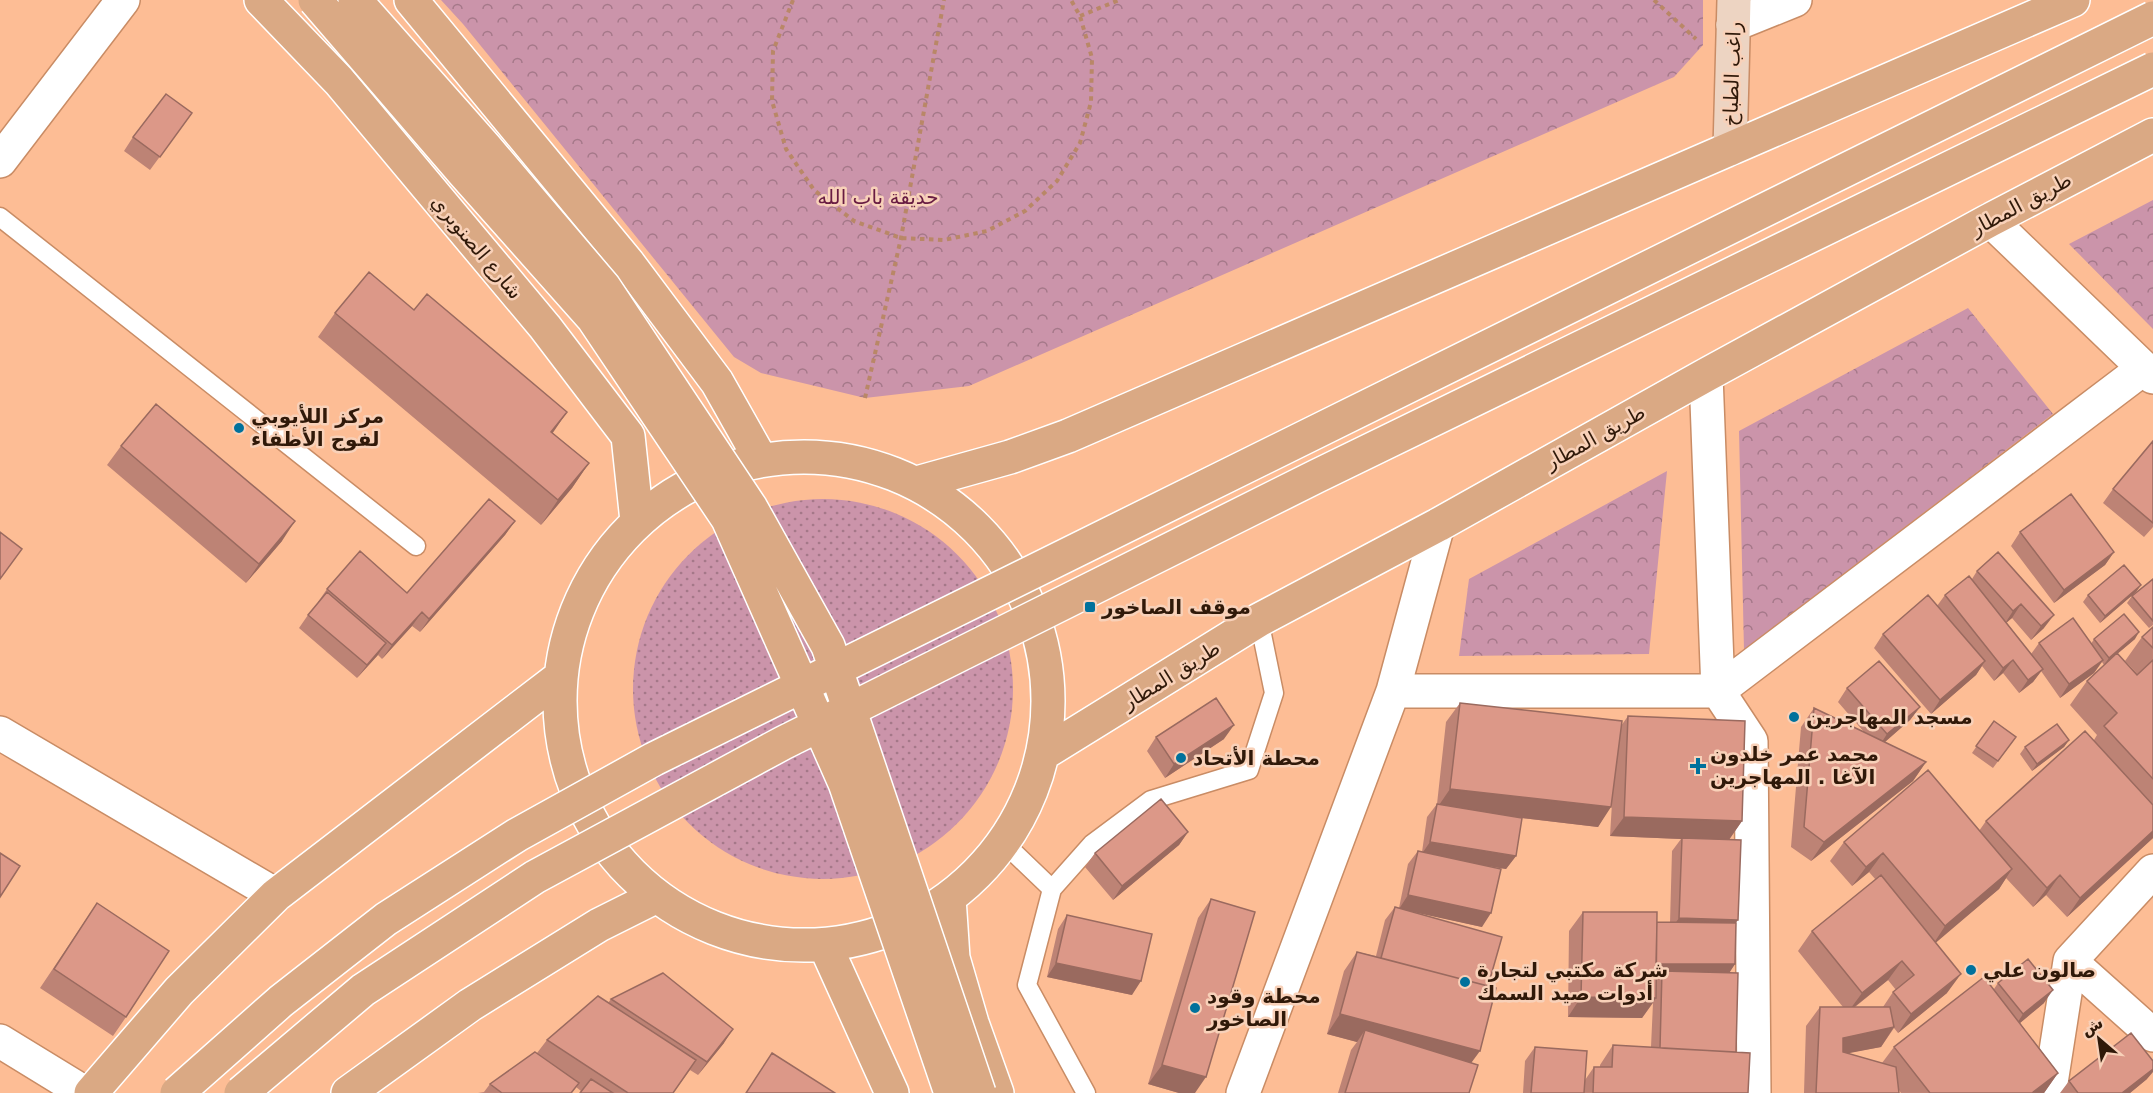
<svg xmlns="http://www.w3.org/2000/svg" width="2153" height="1093" viewBox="0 0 2153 1093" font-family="'DejaVu Sans',Vazirmatn,sans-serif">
<defs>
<pattern id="grass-dots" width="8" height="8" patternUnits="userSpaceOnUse" patternTransform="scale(1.5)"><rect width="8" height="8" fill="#cb94aa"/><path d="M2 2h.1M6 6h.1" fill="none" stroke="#a57889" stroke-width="1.8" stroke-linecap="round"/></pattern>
<pattern id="park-crowns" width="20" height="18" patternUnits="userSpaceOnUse" patternTransform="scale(1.5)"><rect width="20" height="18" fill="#cb94aa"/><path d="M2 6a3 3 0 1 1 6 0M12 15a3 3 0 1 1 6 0" fill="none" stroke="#a57889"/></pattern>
</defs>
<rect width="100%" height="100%" fill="#fdbd95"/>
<!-- grass -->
<path fill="url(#grass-dots)" d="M633 689a190 190 0 1 1 380 0a190 190 0 1 1-380 0Z"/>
<!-- park -->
<path fill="url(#park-crowns)" d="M441 0H1703V45L1674 77 969 386 865 398 761 373 734 357 463 24Z
M2153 200V329L2069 244Z
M1968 308 2053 414 1744 650 1739 431Z
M1667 471 1649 654 1459 656 1469 579Z"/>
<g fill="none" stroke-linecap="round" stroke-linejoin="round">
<!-- service casing -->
<g stroke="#c98c65" stroke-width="21">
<path id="service" d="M0 217 416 546
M1004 843 1052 889 1027 985 1086 1093
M1052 889 1092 844 1151 800 1249 770 1274 693 1259 620"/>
</g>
<!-- minor casing -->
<g stroke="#c98c65" stroke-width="36">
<path id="minor" d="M1733 25 1795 0
M0 161 123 0
M1706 375 1718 691 1751 741 1754 1093
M1393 691H1718L2144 368
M0 733 276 895
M2070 961 2153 1035
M0 1041 85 1093
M1243 1093 1393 691 1438 525
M2052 1093 2051 1083 2070 961 2153 871"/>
</g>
<!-- tertiary casing -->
<g stroke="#c98c65" stroke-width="36">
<path id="tertiary" d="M1990 220 2153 377"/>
</g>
<!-- secondary casing -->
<g stroke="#c98c65" stroke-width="36">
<path id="secondary" d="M1730 149 1734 0"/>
</g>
<!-- primary casing -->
<g stroke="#fff" stroke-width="36">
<path id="primary" d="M261 0 339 81 545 327 628 436 637 521
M411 0 628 263 717 382 761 460
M560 701a244 244 0 1 1 488 0a244 244 0 1 1-488 0Z
M917 483 1010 457 1068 436 2073 0
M1044 753 1259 620 1438 525 1706 375 1990 220 2153 135
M949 898 953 958 972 1023 997 1093
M825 945 892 1093
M91 1093 179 991 276 895 559 678
M348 1093 470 1005 599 925 655 897"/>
</g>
<!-- path -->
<path stroke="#b98767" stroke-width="4" stroke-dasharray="4.5 4.5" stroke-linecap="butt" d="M793 0 773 51 772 101 786 149 814 190 854 221 901 238 944 240 987 231 1025 211 1057 181 1080 143 1091 102 1092 58 1080 16 1071 0
M1654 0 1696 39
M1080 16 1119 0
M865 398 901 238 944 0"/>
<!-- service -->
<use href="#service" stroke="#fff" stroke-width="18"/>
<!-- minor -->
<use href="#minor" stroke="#fff" stroke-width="33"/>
<!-- tertiary -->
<use href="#tertiary" stroke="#fff" stroke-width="33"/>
<!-- secondary -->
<use href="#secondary" stroke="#edd4c2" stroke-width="33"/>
<!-- primary -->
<use href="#primary" stroke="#daa984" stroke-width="33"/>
<!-- primary-bridge casing -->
<g stroke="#fff" stroke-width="36" stroke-linecap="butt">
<path id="primary-bridge" d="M315 0 464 173 593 318 728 519 845 783 951 1093
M355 0 485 147 604 287 751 508 828 646 979 1093
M177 1093 281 1001 386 919 517 835 654 759 2153 18
M241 1093 363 990 535 877 783 743 1317 476 2153 69"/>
</g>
<!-- primary-bridge -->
<use href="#primary-bridge" stroke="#daa984" stroke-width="33"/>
</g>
<!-- wall -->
<path fill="#bd8375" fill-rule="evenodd" d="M192 113 150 170 124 151 133 137Z
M335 313 553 433 589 463 572 488 541 525 318 337Z
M2153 441V527L2144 537 2103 503 2113 489Z
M121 446 282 541 246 583 107 465Z
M515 521 505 535 420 632 412 626 382 659 378 655 357 678 299 628 308 615 318 603V602L327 589 407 593Z
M2020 532 2114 552 2105 565 2054 603 2011 546Z
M1998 552 2044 628 2031 640 2012 618 2006 622 2031 654 2039 643 2091 644 2094 639H2135L2117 654 2138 674 2125 661 2142 637 2153 627V838L2067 917 2046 895 2033 907 2006 878 1999 889 1935 942 1947 993 1898 1033 1894 1028 1881 1047 1847 1053 1882 1063 1894 1047 1994 989 1998 983 2044 1003 2020 1023 2058 1073 2044 1093H1901L1899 1090V1093H1804L1806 1026 1820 1007H1843L1798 951 1812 931 1876 880 1869 872 1852 886 1830 861 1844 842 1979 831 1986 821 2094 740 2097 735 2070 705 2087 681 2104 665 2102 662 2094 673 2060 698 2041 671 2033 682 2019 693 2003 673 1994 681 1982 666 1976 675 1931 714 1874 648 1883 634 1937 606 1945 595 1972 579 1977 571ZM1888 980 1896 990 1893 992 1883 1007H1855Z
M2153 579V625L2149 628 2127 603 2132 596Z
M2141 585 2136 592 2100 623 2083 602 2088 595Z
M1847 688 1920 707 1910 720 1885 742 1926 762 1913 781 1811 861 1791 847 1801 727 1814 708 1864 732 1838 702Z
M1460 703 1621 726 1628 716 1742 821 1729 840 1736 923 1735 964 1729 972 1736 1052 1748 1093H1523L1525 1061 1535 1047 1585 1080 1594 1067H1600V1065L1613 1045 1651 1047 1653 1003 1642 1018 1568 1017 1569 931 1583 912 1657 922 1670 923 1672 851 1681 839 1610 836 1612 803 1598 827 1522 818 1516 856 1506 869 1488 866 1482 927 1411 911 1488 986 1471 1063 1469 1093H1338L1351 1050 1357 1042 1327 1034 1344 971 1357 952 1376 956 1385 920 1395 907 1399 908 1408 864 1418 851 1422 852 1427 817 1437 804 1446 722Z
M1994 721 2016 737 1993 768 1972 753Z
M1156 737 1224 739 1165 778 1147 751Z
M2069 740 2064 747 2032 771 2020 754 2025 747Z
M1188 832 1179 845 1113 900 1085 867 1095 853Z
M1211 899 1195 1093H1179L1148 1084 1198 918Z
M97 903 126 1017 113 1036 40 988Z
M1067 915 1132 995 1047 977 1058 929Z
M611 999 724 1043 698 1075 690 1070 673 1093H580L581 1091 576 1087 572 1093H478L484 1092 490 1084 537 1053 547 1040 608 1003Z
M2147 1079 2130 1093H2060L2069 1081Z"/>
<!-- shaded-wall -->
<path fill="#9a6a5f" d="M567 412 550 437 551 432Z
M589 463 572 488 541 525 558 500Z
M295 521 282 541 246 583 259 564Z
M515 521 505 535 420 632 429 619Z
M2114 552 2105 565 2054 603 2064 590Z
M2141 585 2136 592 2100 623 2105 616Z
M2021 604 2012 618 2004 625 2013 611Z
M422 612 412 626 382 659 392 645Z
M2054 615 2044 628 2031 640 2041 626Z
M2139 632 2135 639 2104 665 2109 658Z
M386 643 377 656 357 678 367 665Z
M2013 660 2003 673 1994 681 2003 668Z
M2103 660 2094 673 2060 698 2069 684Z
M1985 661 1976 675 1931 714 1940 700Z
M2043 669 2033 682 2019 693 2028 680Z
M1920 707 1910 720 1878 748 1887 734Z
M1234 725 1224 739 1165 778 1174 764Z
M2069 740 2064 747 2032 771 2037 764Z
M1926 762 1913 781 1811 861 1824 842Z
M1450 789 1611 807 1598 827 1437 808Z
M1624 817 1742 821 1728 841 1610 836Z
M2153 831V838L2067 917 2080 898Z
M1188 832 1179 845 1113 900 1122 886Z
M1430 842 1516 856 1506 869 1421 855Z
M1883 853 1869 872 1852 886 1866 867Z
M2012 869 1999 889 1932 946 1945 926Z
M2060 875 2046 895 2033 907 2047 888Z
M1408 895 1491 913 1482 927 1399 909Z
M1679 918 1738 920 1728 933 1669 932Z
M1902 961 1888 980 1848 1012 1862 993Z
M1056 963 1141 981 1132 995 1047 977Z
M1655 964H1735L1726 978 1662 971 1658 977H1646Z
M1961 974 1947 993 1898 1033 1911 1014Z
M2053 990 2044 1003 2014 1028 2023 1014Z
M1581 997 1656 998 1642 1018 1568 1017Z
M1340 1014 1480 1051 1466 1070 1365 1030 1357 1042 1327 1034Z
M1894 1027 1881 1047 1829 1057 1843 1038Z
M733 1029 724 1043 698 1075 707 1062Z
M1162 1065 1206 1077 1195 1093H1179L1148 1084Z
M2153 1069V1072L2147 1079 2130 1093H2122Z
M2058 1073 2044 1093H2032Z"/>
<!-- building -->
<path fill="#dc9888" stroke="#9a6a5f" stroke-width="1.5" d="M166 94 192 113 160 157 133 137Z
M369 272 414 310 427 294 567 412 551 432 589 463 558 500 335 313Z
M156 404 295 521 259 564 121 446Z
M2153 441V523L2113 489Z
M2071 494 2114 552 2064 590 2020 532Z
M489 499 515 521 429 619 422 612 392 645 327 589 360 551 407 593Z
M0 532 22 549 0 579Z
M1998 552 2054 615 2041 626 2021 604 2013 611 1977 571Z
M2124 565 2141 585 2105 616 2088 595Z
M1969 576 2043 669 2028 680 2013 660 2003 668 1945 595Z
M2153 579V621L2132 596Z
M327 592 386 643 367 665 308 615Z
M1928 595 1985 661 1940 700 1883 634Z
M2124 614 2139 632 2109 658 2094 639Z
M2073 618 2103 660 2069 684 2039 643Z
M2153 627V648L2142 637Z
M2117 653 2137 675 2153 660V779L2104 726 2117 713 2087 681Z
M1879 661 1920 707 1887 734 1847 688Z
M1216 698 1234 725 1174 764 1156 737Z
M1460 703 1622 721 1611 807 1450 789Z
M1814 708 1926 762 1824 842 1804 827Z
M1628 716 1745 721 1742 821 1624 817Z
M1994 721 2016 737 1998 761 1976 746Z
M2057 724 2069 740 2037 764 2025 747Z
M2085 731 2153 805V831L2080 898 2060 875 2047 888 1986 821Z
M1928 770 2012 869 1945 926 1883 853 1866 867 1844 842Z
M1161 799 1188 832 1122 886 1095 853Z
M1437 804 1522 818 1516 856 1430 842Z
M1682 838 1741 840 1738 920 1679 918Z
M1418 851 1501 869 1491 913 1408 895Z
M0 853 20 866 0 897Z
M1881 875 1961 974 1911 1014 1893 992 1914 975 1902 961 1862 993 1812 931Z
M1211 899 1255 912 1206 1077 1162 1065Z
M97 903 169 951 126 1017 54 969Z
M1395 907 1502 937 1488 986 1381 958Z
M1583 912H1657L1656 998 1581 997Z
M1067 915 1152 934 1141 981 1056 963Z
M1657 922 1736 923 1735 964H1656Z
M1357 952 1496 988 1480 1051 1340 1014Z
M2028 959 2053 990 2023 1014 1998 983Z
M1662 971 1738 973 1736 1052 1660 1048Z
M663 973 733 1029 707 1062 611 999Z
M1984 977 2058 1073 2032 1093H1930L1894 1047Z
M598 996 696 1060 673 1093H628L547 1040Z
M1820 1007H1890L1894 1027 1843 1038V1052L1896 1067 1899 1093H1816Z
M1365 1030 1478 1065 1469 1093H1345Z
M2131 1033 2153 1061V1069L2122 1093H2078L2069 1081Z
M1613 1045 1750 1053 1748 1093H1593L1594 1067H1612Z
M1535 1047 1587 1051 1584 1093H1531Z
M535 1052 579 1083 571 1093H502L490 1084Z
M772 1053 835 1093H746Z
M591 1079 613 1093H580Z"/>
<!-- markers -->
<g fill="#00719c" stroke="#f8d1b9" stroke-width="2">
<circle cx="239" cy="428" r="6"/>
<rect x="1084" y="601" width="12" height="12" rx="3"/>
<circle cx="1794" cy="717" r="6"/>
<circle cx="1181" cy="758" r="6"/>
<path d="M1695 757h6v6h6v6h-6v6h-6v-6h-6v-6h6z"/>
<circle cx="1971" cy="970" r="6"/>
<circle cx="1465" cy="982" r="6"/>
<circle cx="1195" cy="1008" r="6"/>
</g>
<g text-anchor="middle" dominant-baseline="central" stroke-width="5" stroke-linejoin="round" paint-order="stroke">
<!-- street labels -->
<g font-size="20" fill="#301909" stroke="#f8d1b9">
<text transform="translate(1732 74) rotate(-88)">راغب الطباخ</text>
<text transform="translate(2021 204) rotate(-28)">طريق المطار</text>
<text transform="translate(477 247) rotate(50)">شارع الصنوبري</text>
<text transform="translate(1595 437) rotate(-29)">طريق المطار</text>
<text transform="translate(1171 675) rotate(-32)">طريق المطار</text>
</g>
<!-- park labels -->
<g font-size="20" fill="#681c42" stroke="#f8d1b9">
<text x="878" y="197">حديقة باب الله</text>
</g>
<!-- poi labels -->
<g font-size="20" font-weight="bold" fill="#301909" stroke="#f8d1b9" text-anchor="start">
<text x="251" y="416">مركز اللأيوبي<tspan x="251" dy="23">لفوج الأطفاء</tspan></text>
<text x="1102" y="607">موقف الصاخور</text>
<text x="1806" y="717">مسجد المهاجرين</text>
<text x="1710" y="754">محمد عمر خلدون<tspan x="1710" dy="23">الآغا . المهاجرين</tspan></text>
<text x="1193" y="758">محطة الأتحاد</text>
<text x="1477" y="970">شركة مكتبي لتجارة<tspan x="1477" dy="23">أدوات صيد السمك</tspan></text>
<text x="1983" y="970">صالون علي</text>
<text x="1207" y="996">محطة وقود<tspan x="1207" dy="23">الصاخور</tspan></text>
</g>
</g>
<!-- north arrow -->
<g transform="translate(2099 1039) rotate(331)" stroke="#f8d1b9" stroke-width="4.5" paint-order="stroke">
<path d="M0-4.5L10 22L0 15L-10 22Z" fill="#301909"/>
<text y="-9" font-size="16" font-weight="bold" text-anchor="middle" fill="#301909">ش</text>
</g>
</svg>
